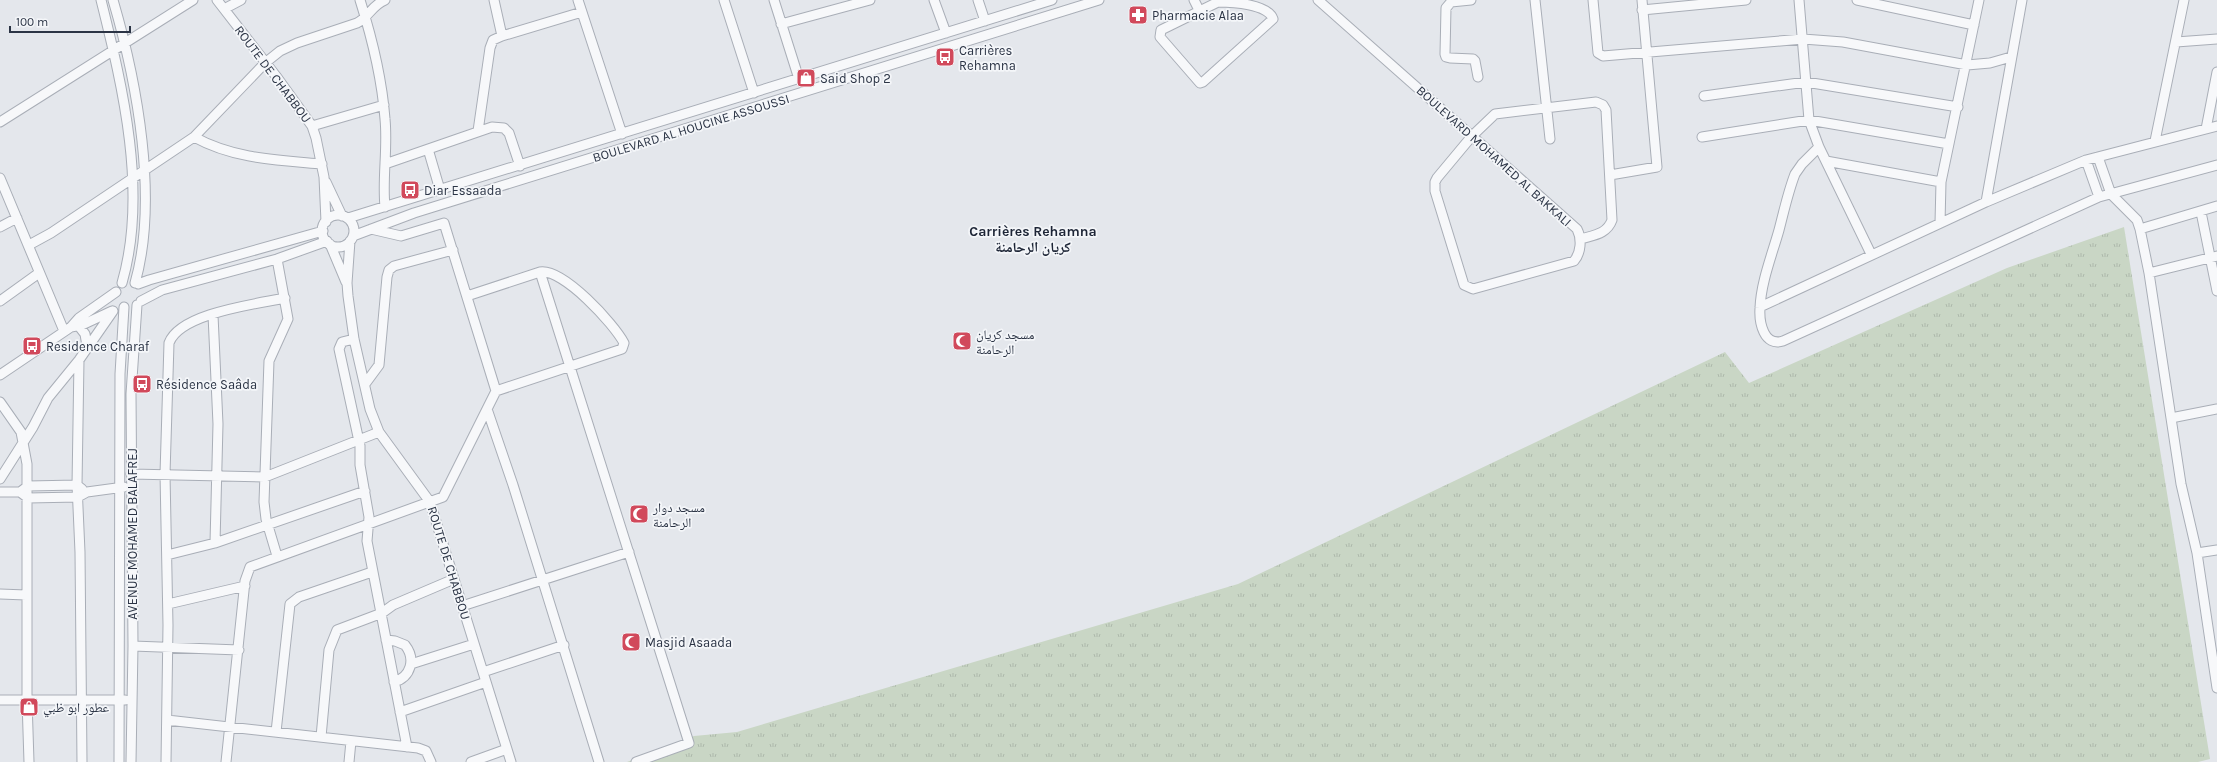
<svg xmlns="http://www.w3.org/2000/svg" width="2217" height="762" viewBox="0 0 2217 762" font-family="Karla,'Noto Naskh Arabic',sans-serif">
<defs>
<pattern id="grass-tufts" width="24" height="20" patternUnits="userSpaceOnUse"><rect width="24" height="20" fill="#c9d6c5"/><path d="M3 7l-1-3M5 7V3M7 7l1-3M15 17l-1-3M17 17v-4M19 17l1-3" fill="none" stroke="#adb8ab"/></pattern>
</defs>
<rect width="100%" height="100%" fill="#e4e7ec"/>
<!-- grass -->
<path fill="url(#grass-tufts)" d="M2124 227 2210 759 2198 762H627L694 736 737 732 1238 584 1725 352 1749 383 2007 268Z"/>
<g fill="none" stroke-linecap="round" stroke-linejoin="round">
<!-- minor casing -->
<g stroke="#a9aeb7" stroke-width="11">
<path id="minor" d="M101 0C123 88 148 193 122 283
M113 0C137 82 159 199 135 283
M217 0 276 76 312 126 316 138 324 177 326 222
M360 0C372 38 382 79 385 119 388 149 382 178 385 207
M494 0 502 36
M578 0 622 134
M724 0 754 93
M774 0 799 79
M934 0 946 33
M978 0 985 21
M1194 0 1199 10
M1318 0 1577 229C1582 239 1581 253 1574 261L1473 289 1464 285 1435 191V182L1437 178 1472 136 1495 114 1596 102 1603 105 1606 110 1612 220C1607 234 1594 235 1581 239
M1471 0 1451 2 1446 8 1445 54 1446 57 1450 58 1473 59 1475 61 1478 77
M1535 0 1550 139
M1593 0 1598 53 1603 56 1803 39 1843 42 1967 65 1990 63 2011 57
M1799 0 1809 120 1819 147 1871 254
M1857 0 1974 25
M1218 2C1232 2 1268 4 1273 19L1203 82 1200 83 1160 37 1161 30Z
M224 9 241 0
M1642 10 1746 0
M781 24 870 0
M2176 42 2217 39
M1704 96 1806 82 1958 107
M0 122 193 0
M312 126 384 105
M2206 129 2217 72
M478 131 490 48 493 40 502 36 582 12
M194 137C234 159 277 160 322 164
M1702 137 1809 120 1949 144
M2155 141 2184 0
M1819 147 1802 164 1795 174C1788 192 1784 211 1779 230 1772 255 1761 282 1760 308 1759 323 1764 347 1783 341L2099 197 2217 165
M428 149 440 190
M2098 157 2111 194 2137 220 2140 229 2149 273 2181 484 2197 553 2217 688
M2086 160 2099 197
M1826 161 1941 182
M385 164 492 127 504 128 509 133 520 166
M1610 175 1657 167 1642 0
M0 178 64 331
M326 182 342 216
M1986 202 2022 0
M2201 212 2217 291
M322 231a16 16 0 1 1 32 0a16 16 0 1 1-32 0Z
M348 218 1052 0
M1940 223 1941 182 1979 0
M0 227 17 218
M2140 229 2217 206
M353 236 414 213 1099 0
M350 241 347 283 348 296 354 339 370 409 379 432 430 502 511 762
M330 244 346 282
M29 245 51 233 194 137 265 63 280 51 297 43 357 23C369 17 372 5 385 0
M277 259 288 319 269 361 264 502 266 519 277 556
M540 272 689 743 636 762
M2149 273 2217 256
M138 284 149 280 323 231
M467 296 540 272C563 268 614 324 624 343L622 349 496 391
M0 301 39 273
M141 301 162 290 277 259 327 241
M1760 307 1986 202 2086 160 2217 126
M213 315 218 424 215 543
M78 325 85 334 87 346
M71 327 82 325 112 311
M354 339 342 342 339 349 360 446V465L369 517 367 541 407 747
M79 360 77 485 80 552 82 762
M0 375 71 327 79 318 116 292
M365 384 379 365 387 277 389 270 394 266 453 250
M0 402 21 432 27 464V700L29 762
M487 409 513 485 599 762
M2171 418 2217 409
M131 474 265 477 379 432
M0 479 33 427 48 398 79 360 113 311
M0 492H20L28 486 77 485 82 489
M20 492 28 498 78 497 87 492 124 487
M2197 553 2217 550
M167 555 215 543 365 491
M0 594 26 595
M168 604 245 586
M462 606 629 552
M386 640 395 641 405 645C416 659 411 677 394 682
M133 646 239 650
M411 664 474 644
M483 672 564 645
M0 700H125
M400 712 486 682
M167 720 418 748 426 751 431 762
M276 732 290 604 299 597 372 572
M321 737 329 650 337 630 382 613 393 605 454 579
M119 762 120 374 124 307
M131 762 133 646 131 394 137 305
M166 762 168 625 165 474 169 343C180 313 257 304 285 298
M226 762 245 581 250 567 443 497 496 391 444 223 401 236 371 229
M349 762 351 741
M471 762 507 749"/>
</g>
<!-- minor -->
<use href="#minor" stroke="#f7f8fa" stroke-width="9"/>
</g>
<!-- icons -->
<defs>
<g id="pharmacy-square" transform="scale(1)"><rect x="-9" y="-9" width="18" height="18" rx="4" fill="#d1495b" stroke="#f4f6f9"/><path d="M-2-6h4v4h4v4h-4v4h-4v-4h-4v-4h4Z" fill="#fff"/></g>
<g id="bus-square" transform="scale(1)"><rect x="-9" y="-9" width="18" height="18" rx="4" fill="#d1495b" stroke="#f4f6f9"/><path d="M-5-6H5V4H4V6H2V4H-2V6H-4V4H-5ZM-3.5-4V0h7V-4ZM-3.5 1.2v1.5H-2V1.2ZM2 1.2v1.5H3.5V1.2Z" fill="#fff"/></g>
<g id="shop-square" transform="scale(1)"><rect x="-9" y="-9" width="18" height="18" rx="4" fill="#d1495b" stroke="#f4f6f9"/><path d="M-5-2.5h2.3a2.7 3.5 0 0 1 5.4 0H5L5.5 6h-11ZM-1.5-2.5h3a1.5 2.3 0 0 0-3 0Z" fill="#fff"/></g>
<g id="mosque-square" transform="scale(1)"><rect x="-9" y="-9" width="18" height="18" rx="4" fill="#d1495b" stroke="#f4f6f9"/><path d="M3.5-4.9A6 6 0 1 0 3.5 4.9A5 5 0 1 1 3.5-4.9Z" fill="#fff"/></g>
</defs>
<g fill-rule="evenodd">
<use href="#pharmacy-square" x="1138" y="15"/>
<use href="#bus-square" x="945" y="57"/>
<use href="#shop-square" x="806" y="78"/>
<use href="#bus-square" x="410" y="190"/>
<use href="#mosque-square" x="962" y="341"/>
<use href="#bus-square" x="32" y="346"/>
<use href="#bus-square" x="142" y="384"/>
<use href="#mosque-square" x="639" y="514"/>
<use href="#mosque-square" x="631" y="642"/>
<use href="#shop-square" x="29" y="707"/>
</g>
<g text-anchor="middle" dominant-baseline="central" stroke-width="3.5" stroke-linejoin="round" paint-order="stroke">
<!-- poi labels -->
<g font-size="13" fill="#2b3445" stroke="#f4f6f9" text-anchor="start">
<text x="1152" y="15">Pharmacie Alaa</text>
<text x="959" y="50">Carrières<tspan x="959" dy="15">Rehamna</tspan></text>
<text x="820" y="78">Said Shop 2</text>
<text x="424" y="190">Diar Essaada</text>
<text x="976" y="334">مسجد كريان<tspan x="976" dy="15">الرحامنة</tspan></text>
<text x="46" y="346">Residence Charaf</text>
<text x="156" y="384">Résidence Saâda</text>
<text x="653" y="507">مسجد دوار<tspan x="653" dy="15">الرحامنة</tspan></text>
<text x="645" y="642">Masjid Asaada</text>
<text x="43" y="707">عطور ابو ظبي</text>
</g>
<!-- street labels -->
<g font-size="13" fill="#2b3445" stroke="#f4f6f9">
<text transform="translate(273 74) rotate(53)">ROUTE DE CHABBOU</text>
<text transform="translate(691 128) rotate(-17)">BOULEVARD AL HOUCINE ASSOUSSI</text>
<text transform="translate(1494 156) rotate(42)">BOULEVARD MOHAMED AL BAKKALI</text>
<text transform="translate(132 534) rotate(-90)">AVENUE MOHAMED BALAFREJ</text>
<text transform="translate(449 563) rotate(73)">ROUTE DE CHABBOU</text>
</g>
<!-- neighbourhood labels -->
<g font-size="14" font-weight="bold" fill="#1d2536" stroke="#f4f6f9">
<text x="1033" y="231">Carrières Rehamna<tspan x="1033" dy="16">كريان الرحامنة</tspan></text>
</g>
</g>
<!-- scale -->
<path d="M10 26v6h120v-6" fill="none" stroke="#2b3445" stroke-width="2"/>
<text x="16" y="26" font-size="12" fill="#2b3445" stroke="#f4f6f9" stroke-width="3" paint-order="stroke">100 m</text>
</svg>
